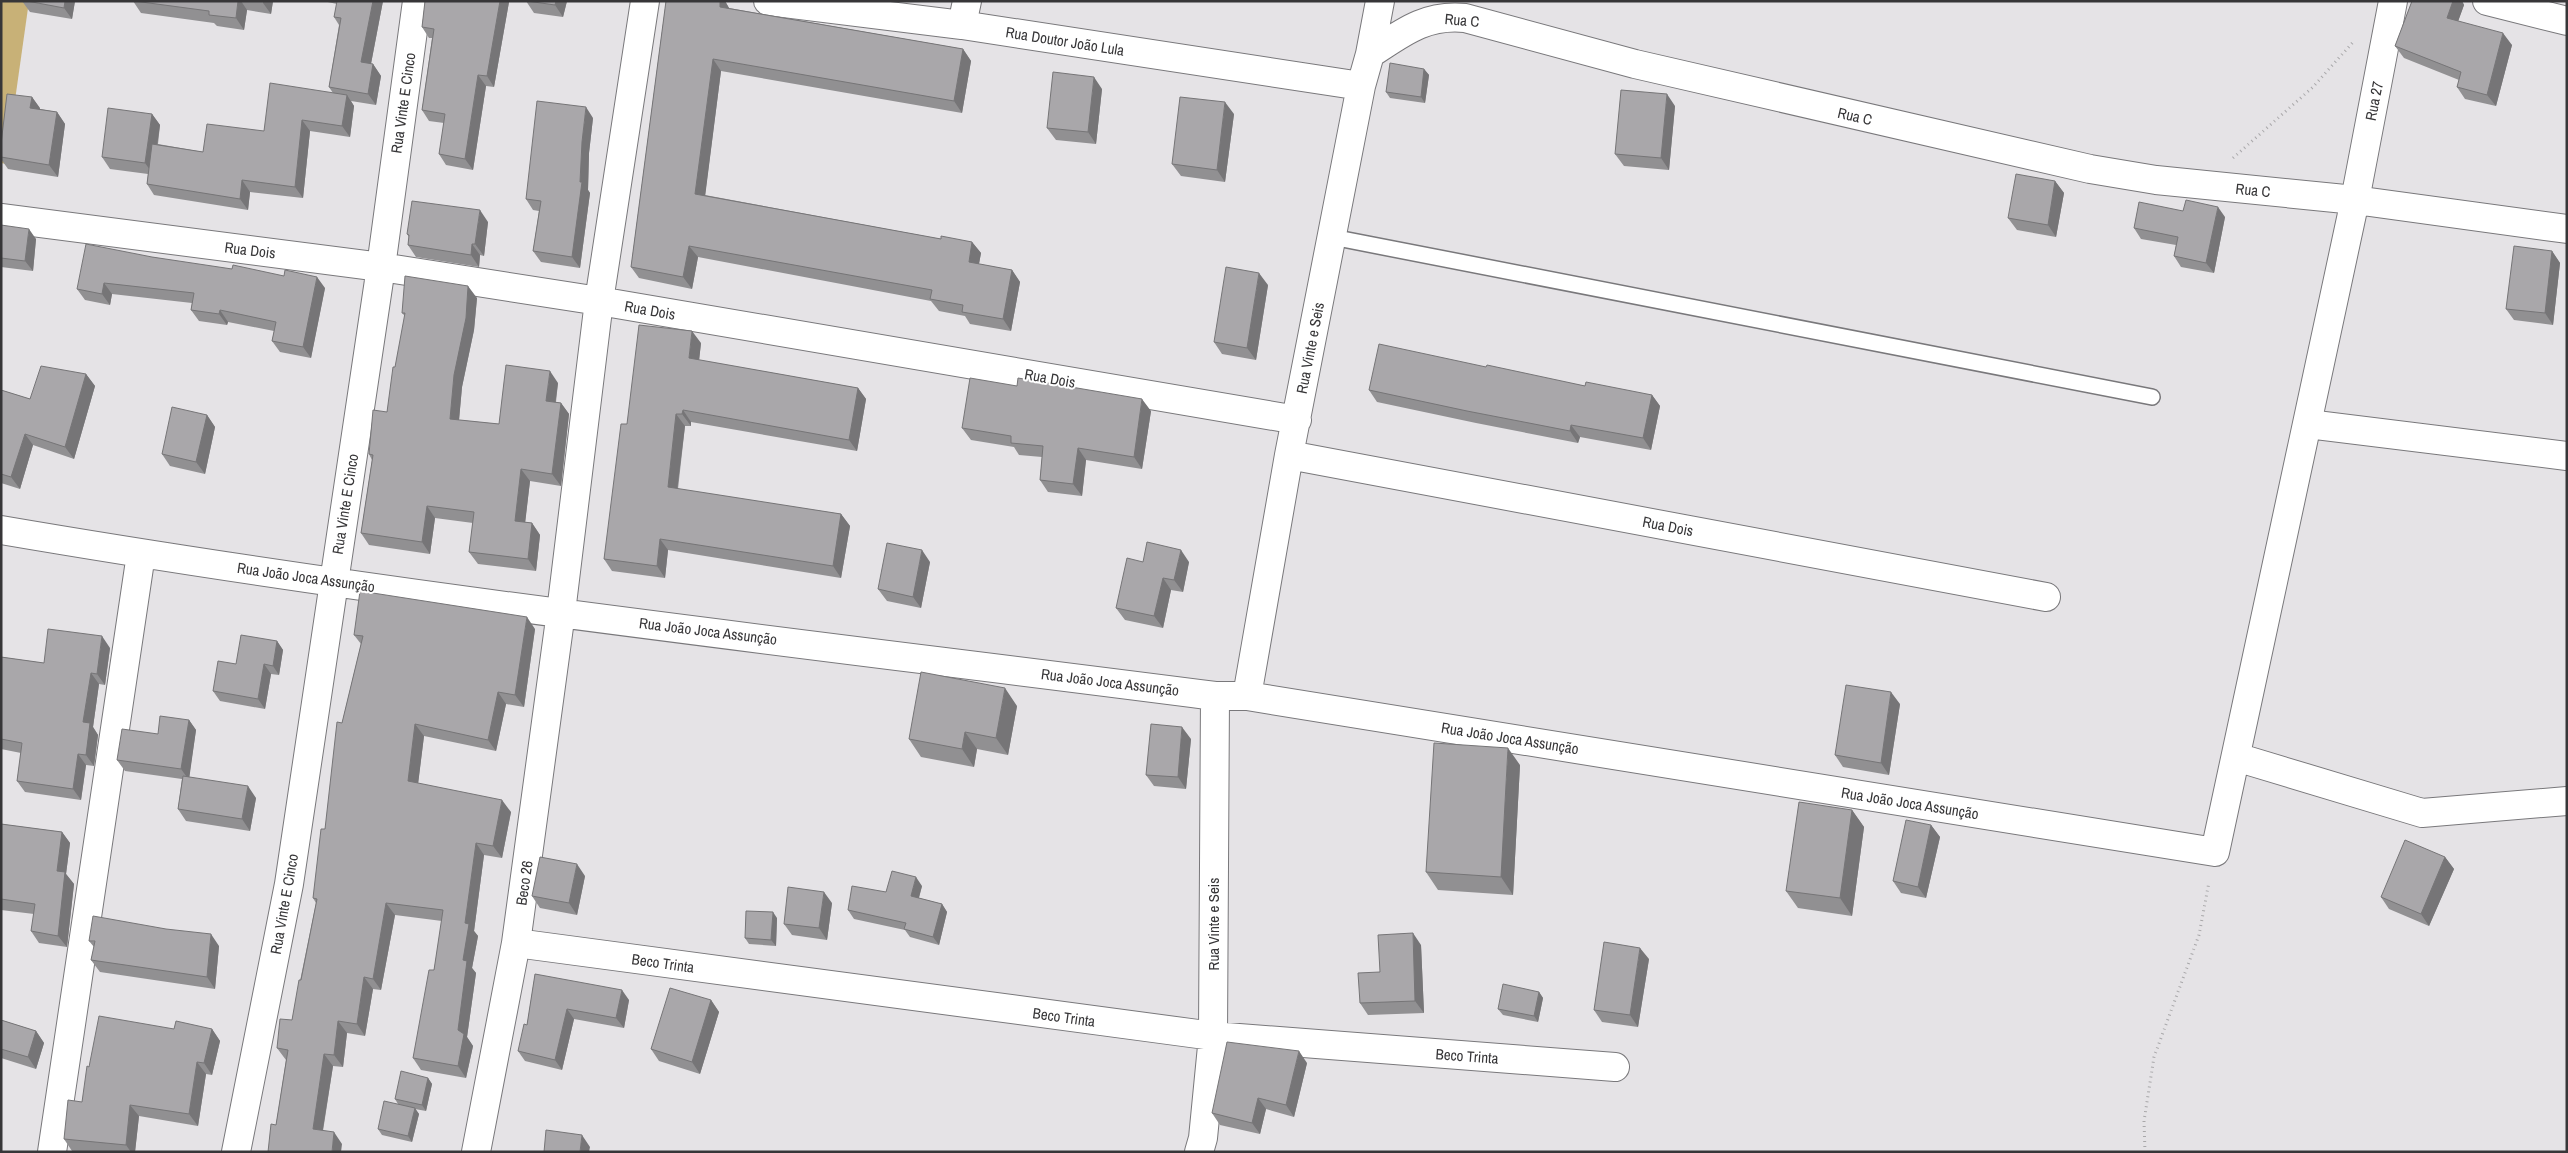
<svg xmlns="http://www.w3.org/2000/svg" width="2568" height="1153" viewBox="0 0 2568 1153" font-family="'Archivo Narrow',sans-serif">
<rect width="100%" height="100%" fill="#e5e3e6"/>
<!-- green -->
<path fill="#c8b177" d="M1 1H29L6 164 1 163Z"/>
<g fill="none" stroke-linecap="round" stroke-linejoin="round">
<!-- lane casing -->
<g stroke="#79787b" stroke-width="18">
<path id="lane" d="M1332 237 2152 397"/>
</g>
<!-- street casing -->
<g stroke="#79787b" stroke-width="30">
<path id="street" d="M768 1 962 25 1361 86
M2487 1 2567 21
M962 25 967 1
M1370 54C1402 33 1425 14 1465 18L1635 64 2090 169 2156 180 2355 200 2567 229
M1 218 381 267 599 301 1297 420
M2308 424 2567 456
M1289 455 2046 597
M1 530C404 599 810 644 1215 696H1247L2215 852 2355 200 2393 1
M1247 696 1289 455 1361 86 1370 54 1380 1
M2236 757 2422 813 2567 801
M516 943 1213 1036 1615 1067
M52 1152 141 554
M236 1152 289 884 381 267 417 1
M476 1152 516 943 561 612 599 301 645 1
M1199 1152 1203 1138 1213 1036 1215 696"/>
</g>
<!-- path -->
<path stroke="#a9a8aa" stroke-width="3" stroke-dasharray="1 4" stroke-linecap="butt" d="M2233 158 2313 87 2354 41
M2145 1152 2144 1121 2154 1057 2199 935 2209 882"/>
<!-- lane -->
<use href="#lane" stroke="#fff" stroke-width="15"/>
<!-- street -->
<use href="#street" stroke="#fff" stroke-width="28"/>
</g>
<!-- wall -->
<path fill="#919092" d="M22 1H75L72 19 30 12Z
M133 1H273L271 14 247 10 244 30 217 26 214 23 141 13Z
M323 1H383L371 64H373L381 76 376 105 351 101 354 106 350 137 310 131 303 198 250 192 248 210 154 195 147 184 148 174 110 169 102 157 152 114 160 125 158 144 203 152 264 131 333 93 329 87 339 25 334 17 337 4Z
M425 1H508L509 2 494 87 486 86 473 170 446 165 439 154 444 123 429 121 422 110 432 38H429L422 27Z
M526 1H567L563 17 534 13Z
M666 1H725L729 8 963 49 971 61 962 113 721 71 705 195 941 239 972 242 981 253 979 264 1012 270 1020 282 1011 331 970 324 965 316 939 311 931 301 698 257 692 289 639 278 631 267Z
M2412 1H2462L2464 5 2458 21 2512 45 2496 106 2465 99 2457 87 2459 80 2404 58 2395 46Z
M1424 69 1429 75 1425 103 1390 98 1386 92Z
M1102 89 1096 144 1056 140 1047 128Z
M32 97 40 109 57 112 65 124 58 177 8 169 1 159V144Z
M1675 106 1669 170 1624 166 1615 154Z
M1234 114 1225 182 1181 176 1172 164Z
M593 118 589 153 588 190 590 193 580 268 541 262 533 251 539 211 533 210 526 199Z
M2055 181 2064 193 2056 237 2017 230 2008 218Z
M2183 211 2225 217 2214 273 2181 267 2174 256 2176 245 2141 239 2134 228Z
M488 222 484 256 480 255 479 267 416 257 408 245 409 237 407 234Z
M1 225 36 239 33 271 1 267Z
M2552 251 2560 263 2553 325 2514 320 2506 309Z
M152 257 325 288 311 358 280 352 272 341 274 331 228 322 227 325 199 321 191 310 192 303 112 294 110 305 85 300 77 289Z
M1268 285 1256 360 1222 354 1214 342Z
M477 298 474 330 462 387 459 420 499 424 558 383 556 402 561 403 569 414 561 486 530 481 525 522 532 523 540 535 536 571 478 564 469 552 473 523 435 518 430 554 369 545 361 533 372 460 369 454 387 412 405 316 402 313Z
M701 343 699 360 858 388 866 399 857 451 691 422V426H685L678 489 841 514 850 526 841 578 668 550 665 578 612 571 604 559 627 424Z
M1486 367 1585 386 1652 395 1660 406 1651 450 1580 437 1578 443 1476 423 1377 402 1369 390Z
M86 374 95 386 74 459 33 445 20 489 1 483V390L30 399Z
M1151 411 1142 469 1086 460 1082 496 1048 492 1040 480 1042 457 1019 455 1014 447 971 440 962 428Z
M207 415 215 427 205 474 170 466 162 454Z
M930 562 921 608 887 601 878 589Z
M1143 562H1189L1183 592 1171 590 1163 628 1125 620 1116 608Z
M535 629 524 707 506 704 496 751 424 736 418 783 511 812 502 858 484 855 474 931 478 936 472 968 476 973 467 1037 473 1046 466 1078 421 1070 413 1058 434 970 442 921 395 915 381 990 373 989 365 1036 347 1033 343 1067 333 1066 323 1131 342 1144 276 1125 286 1060 277 1048 292 1020 316 903 313 898 325 829 342 723 361 644 354 635Z
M277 641 283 650 279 675 271 674 265 709 220 701 213 691 236 664Z
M110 648 105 685 99 684 93 727 98 735 94 766 86 765 81 800 25 792 17 781 21 753 1 749V657L44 663Z
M1900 704 1889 775 1843 767 1835 755Z
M1017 706 1008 755 977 749 974 767 921 757 909 739Z
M189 720 196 730 189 777 256 798 250 831 186 821 178 809 182 779 125 771 117 760 158 734Z
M1191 739 1186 789 1154 786 1146 775Z
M1520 765 1513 895 1438 890 1426 872Z
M1852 810 1864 827 1852 916 1798 908 1786 891Z
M1 824 62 832 70 843 66 874 74 884 67 947 39 943 31 931 34 914 1 910Z
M1931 825 1940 837 1926 898 1901 893 1893 881Z
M2445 857 2454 869 2429 926 2389 909 2381 897Z
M585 876 577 915 540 908 532 896Z
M922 886 919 898 942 904 947 912 939 945 910 937 905 930 854 919 848 910 886 892Z
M832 903 827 940 792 935 784 924Z
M777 918 776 946 749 944 745 938Z
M89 941 219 946 215 989 100 972 91 960 94 947Z
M1421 945 1424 1013 1368 1015 1360 1003 1380 972Z
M1649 959 1638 1027 1602 1022 1594 1010Z
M535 974 629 1000 624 1028 574 1019 562 1070 525 1061 518 1051 527 1025Z
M1539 992 1543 998 1538 1022 1503 1015 1498 1009Z
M711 1000 719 1012 700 1074 659 1061 651 1049Z
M1 1020 36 1031 44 1043 36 1069 1 1058Z
M174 1029H212L220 1041 212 1075 206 1074 198 1126 139 1116 135 1152H82L72 1151 64 1139 82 1102 89 1067Z
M1307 1063 1294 1117 1266 1109 1260 1134 1220 1125 1212 1113Z
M428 1078 432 1084 426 1111 415 1109 419 1114 412 1142 382 1135 378 1129 398 1104 395 1099Z"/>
<!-- shaded-wall -->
<path fill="#767577" d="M65 1H75L72 19 64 8Z
M238 1H241L247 10 244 30 236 18Z
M263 1H273L271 14 263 3Z
M373 1H383L369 74 361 62Z
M500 1H508L509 2 494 87 487 76Z
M556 1H567L563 17 555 5Z
M720 1H725L729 8 728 18 720 7Z
M2453 1H2462L2464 5 2455 30 2447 18Z
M2503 33 2512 45 2496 106 2487 95Z
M963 49 971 61 962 113 954 101Z
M713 59 721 71 704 205 695 194Z
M373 64 381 76 376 105 368 94Z
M1424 69 1429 75 1425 103 1421 97Z
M478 75 486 86 473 170 465 159Z
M1094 77 1102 89 1096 144 1088 132Z
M1667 94 1675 106 1669 170 1661 158Z
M347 95 354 106 350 137 342 126Z
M32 97 40 108 38 120 30 108Z
M1225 102 1234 114 1225 182 1217 170Z
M586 107 593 118 589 153 588 190 590 193 580 268 572 257 580 182 582 142Z
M57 112 65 124 58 177 49 165Z
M152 114 160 125 153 174 145 163Z
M302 120 310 131 303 198 295 187Z
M242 180 250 192 248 210 240 199Z
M2055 181 2064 193 2056 237 2048 225Z
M2218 207 2225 217 2214 273 2206 263Z
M480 210 488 222 484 256 475 244Z
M29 229 36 239 33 271 25 261Z
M972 242 981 253 977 274 969 262Z
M472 244 480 255 479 267 471 255Z
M689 246 698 257 692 289 683 277Z
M2552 251 2560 263 2553 325 2545 313Z
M1012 270 1020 282 1011 331 1003 319Z
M1259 273 1268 285 1256 360 1247 348Z
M317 277 325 288 311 358 303 347Z
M104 283 112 294 110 305 102 294Z
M468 286 477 298 474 330 462 387 458 431 450 419 454 375Z
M220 310 228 322 227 325 219 314Z
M692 331 701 343 698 370 689 358Z
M550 371 558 383 554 413 546 401Z
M86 374 95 386 74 459 65 447Z
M858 388 866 399 857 451 849 440Z
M1652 395 1660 406 1651 450 1643 438Z
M1142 399 1151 411 1142 469 1134 457Z
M561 403 569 414 561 486 552 474Z
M683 410 691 422V426L682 414Z
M676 414 685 426 676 499 668 487Z
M207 415 215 427 205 474 196 462Z
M1571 425 1580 437 1578 443 1570 431Z
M25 434 33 445 20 489 11 477Z
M1078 448 1086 460 1082 496 1073 484Z
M521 469 530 481 524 533 515 521Z
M427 506 435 518 430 554 422 542Z
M841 514 850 526 841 578 833 566Z
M532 523 540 535 536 571 528 559Z
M660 539 668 550 665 578 657 566Z
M922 550 930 562 921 608 913 597Z
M1181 550 1189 562 1183 592 1174 580Z
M1163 578 1171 590 1163 628 1154 616Z
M527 617 535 629 524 707 515 695Z
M102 636 110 648 105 685 97 674Z
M277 641 283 650 279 675 273 666Z
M264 664 271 674 265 709 258 699Z
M91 673 99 684 93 727 98 735 94 766 86 755 83 722Z
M1005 688 1017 706 1008 755 996 738Z
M498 692 506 704 496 751 488 740Z
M1891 692 1900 704 1889 775 1881 763Z
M189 720 196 730 189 780 181 769Z
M415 724 424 736 417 793 408 781Z
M1182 727 1191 739 1186 789 1178 777Z
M965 732 977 749 974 767 962 749Z
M1508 748 1520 765 1513 895 1501 877Z
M78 754 86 765 81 800 73 789Z
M248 786 256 798 250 831 242 819Z
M502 800 511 812 502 858 493 846Z
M1852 810 1864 827 1852 916 1840 898Z
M1931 825 1940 837 1926 898 1918 887Z
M62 832 70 843 66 874 74 884 67 947 58 936 57 871Z
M476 843 484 855 474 931 478 936 472 968 476 973 467 1037 473 1046 466 1078 458 1066V1030L465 923Z
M2445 857 2454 869 2429 926 2421 914Z
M577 864 585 876 577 915 569 903Z
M916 877 922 886 917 904 911 896Z
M824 892 832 903 827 940 819 928Z
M386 903 395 915 381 990 373 979Z
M942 904 947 912 939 945 933 937Z
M773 912 777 918 776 946 771 940Z
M1413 933 1421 945 1424 1013 1415 1001Z
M211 934 219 946 215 989 207 977Z
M1640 948 1649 959 1638 1027 1630 1015Z
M364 977 373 989 365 1036 357 1024Z
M622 990 629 1000 624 1028 616 1018Z
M1539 992 1543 998 1538 1022 1534 1016Z
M711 1000 719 1012 700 1074 692 1062Z
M567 1009 574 1019 562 1070 555 1060Z
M338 1021 347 1033 343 1067 334 1055Z
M212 1029 220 1041 212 1075 204 1063Z
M36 1031 44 1043 36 1069 28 1057Z
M1299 1051 1307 1063 1294 1117 1286 1105Z
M324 1054 333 1066 321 1141 313 1129Z
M197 1062 206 1074 198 1126 189 1114Z
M428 1078 432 1084 426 1111 422 1105Z
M1258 1098 1266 1109 1260 1134 1252 1123Z
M130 1105 139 1116 135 1152H131L126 1145Z
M415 1108 419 1114 412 1142 408 1136Z
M334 1132 342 1144 341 1152H332Z
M582 1135 590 1147 589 1152H580Z"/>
<!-- building -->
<path fill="#a9a7aa" stroke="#767577" d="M27 1H65L64 8Z
M134 1H238L236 18 209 15V11Z
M337 1H373L361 62 373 64 368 94 329 87 341 18 334 17Z
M425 1H500L487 76 478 75 465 159 439 154 445 114 422 110 434 29 422 27Z
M527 1H556L555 5Z
M666 1H720V7L963 49 954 101 713 59 695 194 941 239V236L972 242 969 262 1012 270 1003 319 962 312 963 305 930 299 932 290 689 246 683 277 631 267Z
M2412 1H2453L2447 18 2503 33 2487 95 2457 87 2461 72 2395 46Z
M1390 63 1424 69 1421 97 1386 92Z
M1053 72 1094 77 1088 132 1047 128Z
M270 83 347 95 342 126 302 120 295 187 242 180 240 199 147 184 152 144 203 152 207 124 264 131Z
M1621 90 1667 94 1661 158 1615 154Z
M7 94 32 97 30 108 57 112 49 165 1 157V144Z
M1180 97 1225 102 1217 170 1172 164Z
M537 101 586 107 582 142 580 182H582L572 257 533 251 541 201 526 199Z
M108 108 152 114 145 163 102 157Z
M2016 174 2055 181 2048 225 2008 218Z
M2186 200 2218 207 2206 263 2174 256 2178 237 2134 228 2139 202 2183 211Z
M412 201 480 210 475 244H472L471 255 408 245 409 235 407 234Z
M1 225 29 229 25 261 1 258Z
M86 244 152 257 232 269 233 265 284 276 285 270 317 277 303 347 272 341 276 322 220 310 219 314 191 310 194 293 104 283 102 294 77 289Z
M2514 246 2552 251 2545 313 2506 309Z
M1226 267 1259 273 1247 348 1214 342Z
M405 276 468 286 466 318 454 375 450 419 499 424 506 365 550 371 546 401 561 403 552 474 521 469 515 521 532 523 528 559 469 552 474 512 427 506 422 542 361 533 373 455 369 454 373 410 387 412 393 367H395L405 313H402Z
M639 325 692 331 689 358 858 388 849 440 683 410 682 414H676L668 487 841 514 833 566 660 539 657 566 604 559 621 424H627Z
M1379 344 1486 367 1487 365 1585 386 1586 382 1652 395 1643 438 1571 425 1570 431 1467 411 1369 390Z
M41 366 86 374 65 447 25 434 11 477 1 474V390L30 399Z
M970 378 1017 386 1018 378 1142 399 1134 457 1078 448 1073 484 1040 480 1043 446 1011 443V436L962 428Z
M172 407 207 415 196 462 162 454Z
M1147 542 1181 550 1174 580 1163 578 1154 616 1116 608 1127 558 1143 562Z
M887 543 922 550 913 597 878 589Z
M360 591 527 617 515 695 498 692 488 740 415 724 408 781 502 800 493 846 476 843 465 923 469 924 463 960 467 961 458 1030 464 1034 458 1066 413 1058 429 970H434L443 910 386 903 373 979 364 977 357 1024 338 1021 334 1055 324 1054 313 1129 334 1132 332 1152H268L271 1124 276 1125 288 1050 277 1048 280 1019 292 1020 299 980H301L317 899 313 898 321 829H325L337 722 342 723 363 636 354 635Z
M48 629 102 636 97 674 91 673 83 722 90 723 86 755 78 754 73 789 17 781 22 743 1 739V657L44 663Z
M241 635 277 641 273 666 264 664 258 699 213 691 218 661 236 664Z
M921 672 1005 688 996 738 965 732 962 749 909 739Z
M1846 685 1891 692 1881 763 1835 755Z
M160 716 189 720 181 769 117 760 122 729 158 734Z
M1151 724 1182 727 1178 777 1146 775Z
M1434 743 1508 748 1501 877 1426 872Z
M183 776 248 786 242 819 178 809Z
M1799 802 1852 810 1840 898 1786 891Z
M1906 820 1931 825 1918 887 1893 881Z
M1 824 62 832 57 871 65 872 58 936 31 931 35 904 1 899Z
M2405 840 2445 857 2421 914 2381 897Z
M540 857 577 864 569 903 532 896Z
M892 871 916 877 911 896 942 904 933 937 904 929 906 923 848 910 852 886 886 892Z
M788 887 824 892 819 928 784 924Z
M746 911 773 912 771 940 745 938Z
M93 916 166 929 211 934 207 977 91 960 95 941H89Z
M1413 933 1415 1001 1360 1003 1358 973 1380 972 1378 935Z
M1604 942 1640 948 1630 1015 1594 1010Z
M535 974 622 990 616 1018 567 1009 555 1060 518 1051 524 1024 527 1025Z
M1503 984 1539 992 1534 1016 1498 1009Z
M670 988 711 1000 692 1062 651 1049Z
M99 1016 174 1029 176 1021 212 1029 204 1063 197 1062 189 1114 130 1105 126 1145 64 1139 68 1100 82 1102 87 1066 89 1067Z
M1 1020 36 1031 28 1057 1 1049Z
M1227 1042 1299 1051 1286 1105 1258 1098 1252 1123 1212 1113Z
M401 1071 428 1078 422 1105 395 1099Z
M384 1101 415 1108 408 1136 378 1129Z
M546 1130 582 1135 580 1152H544Z"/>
<g text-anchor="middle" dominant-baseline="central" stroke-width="4" stroke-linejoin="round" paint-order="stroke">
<!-- street labels -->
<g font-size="15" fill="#373638" stroke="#fff">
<text transform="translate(1462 20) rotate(5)">Rua C</text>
<text transform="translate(1065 41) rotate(9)">Rua Doutor João Lula</text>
<text transform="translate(2374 101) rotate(-79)">Rua 27</text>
<text transform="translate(403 103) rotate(-82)">Rua Vinte E Cinco</text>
<text transform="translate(1855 116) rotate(13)">Rua C</text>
<text transform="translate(2253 190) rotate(6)">Rua C</text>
<text transform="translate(250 250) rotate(7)">Rua Dois</text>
<text transform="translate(650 310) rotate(10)">Rua Dois</text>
<text transform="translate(1310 348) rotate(-79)">Rua Vinte e Seis</text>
<text transform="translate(1050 378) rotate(10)">Rua Dois</text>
<text transform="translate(345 504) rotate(-81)">Rua Vinte E Cinco</text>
<text transform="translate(1668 526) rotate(11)">Rua Dois</text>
<text transform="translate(306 577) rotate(8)">Rua João Joca Assunção</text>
<text transform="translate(708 631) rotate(7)">Rua João Joca Assunção</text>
<text transform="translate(1110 682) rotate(7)">Rua João Joca Assunção</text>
<text transform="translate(1510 738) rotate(9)">Rua João Joca Assunção</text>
<text transform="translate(1910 803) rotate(9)">Rua João Joca Assunção</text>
<text transform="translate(524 883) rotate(-82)">Beco 26</text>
<text transform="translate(284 904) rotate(-80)">Rua Vinte E Cinco</text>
<text transform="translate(1213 924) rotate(-90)">Rua Vinte e Seis</text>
<text transform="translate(663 963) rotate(8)">Beco Trinta</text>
<text transform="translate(1064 1017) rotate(8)">Beco Trinta</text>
<text transform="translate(1467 1056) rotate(4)">Beco Trinta</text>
</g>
</g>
<!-- border -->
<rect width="2568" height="1153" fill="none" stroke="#373638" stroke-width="5"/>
</svg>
